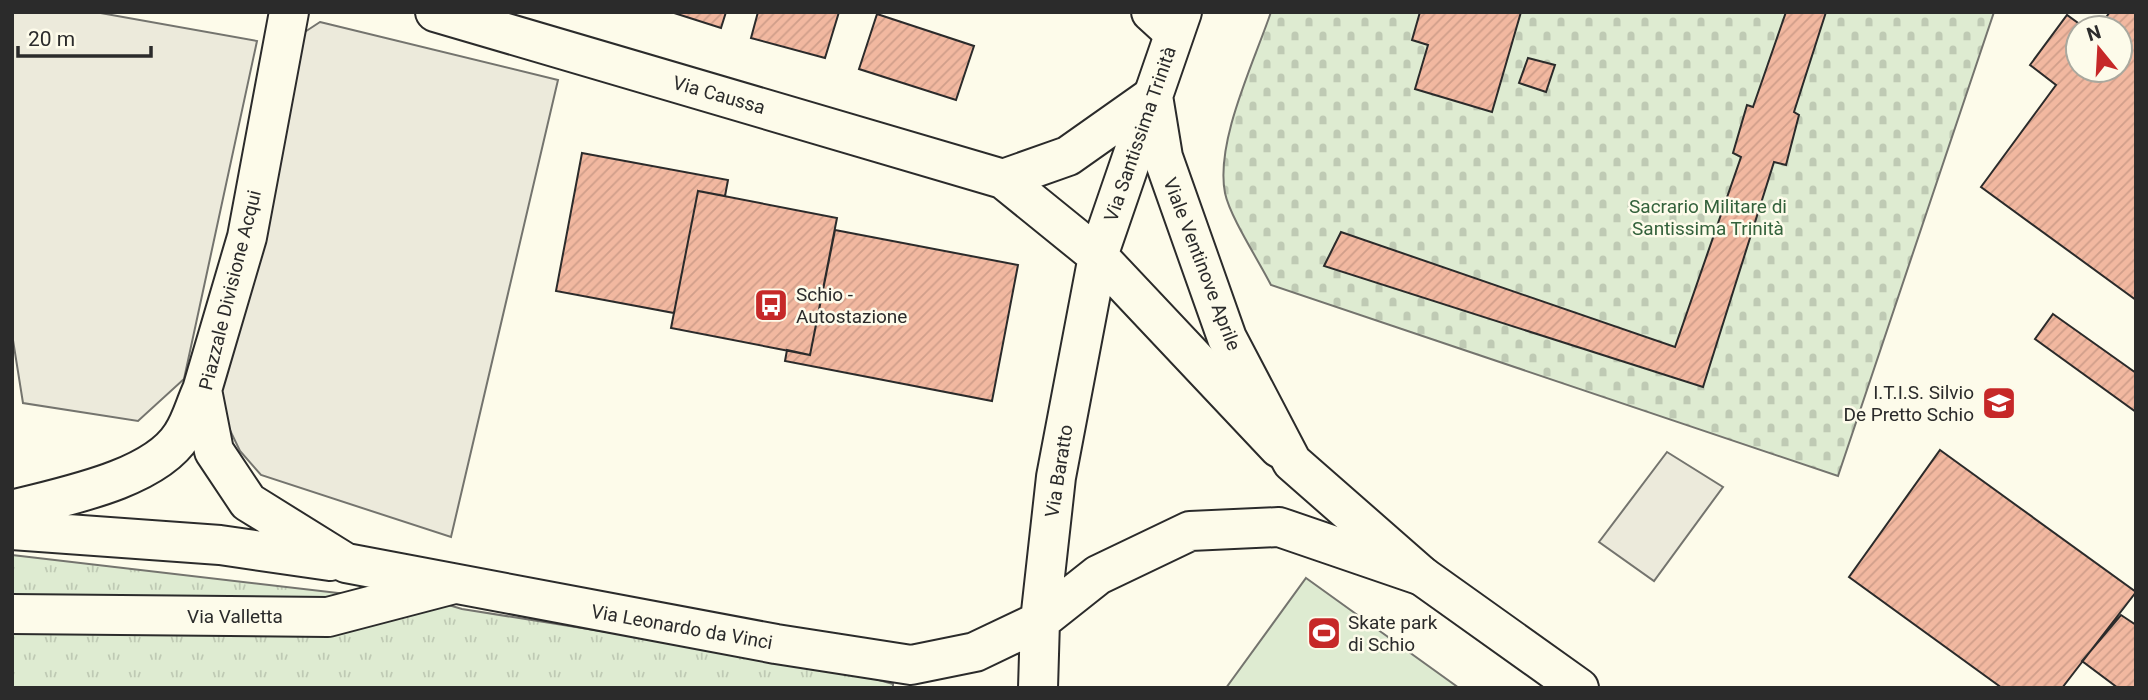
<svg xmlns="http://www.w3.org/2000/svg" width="2148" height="700" viewBox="0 0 2148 700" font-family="Roboto,sans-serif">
<defs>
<pattern id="cemetery-stones" width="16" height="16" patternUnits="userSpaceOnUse" patternTransform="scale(1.75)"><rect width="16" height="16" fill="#deebd1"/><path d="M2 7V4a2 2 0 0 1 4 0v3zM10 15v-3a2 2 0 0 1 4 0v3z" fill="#bfcab4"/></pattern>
<pattern id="park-tufts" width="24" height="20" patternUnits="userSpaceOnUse" patternTransform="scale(1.75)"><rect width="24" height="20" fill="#deebd1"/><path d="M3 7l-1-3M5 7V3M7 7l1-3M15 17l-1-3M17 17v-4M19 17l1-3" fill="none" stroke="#bfcab4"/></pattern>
<pattern id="building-hatch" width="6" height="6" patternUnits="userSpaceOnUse" patternTransform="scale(1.75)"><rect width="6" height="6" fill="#f2b8a0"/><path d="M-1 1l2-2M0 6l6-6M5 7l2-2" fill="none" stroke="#d09e8a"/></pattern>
</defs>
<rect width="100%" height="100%" fill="#fdfbea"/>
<!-- cemetery -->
<path fill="url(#cemetery-stones)" stroke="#74746e" stroke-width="2" d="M1271 12H1994L1838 476 1271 285C1259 261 1230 217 1225 193 1215 142 1254 62 1271 12Z"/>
<!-- park -->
<path fill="url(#park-tufts)" stroke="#74746e" stroke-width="2" d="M12 555 407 601 432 600 462 609 840 669 893 684V688H12Z"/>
<!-- garden -->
<path fill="#deebd1" stroke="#74746e" stroke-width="2" d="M1306 578 1459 688H1226Z"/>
<!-- parking -->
<path fill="#eceadb" stroke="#74746e" stroke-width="2" d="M12 12H95L257 41 184 379 138 421 23 403 12 334Z
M320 22 558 80 451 537 261 475 240 451 214 397 294 39Z
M1667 452 1723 487 1654 581 1599 542Z"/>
<!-- building -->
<path fill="url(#building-hatch)" stroke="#2b2b2b" stroke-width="2" d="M671 12H726L721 28Z
M758 12H839L825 58 751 38Z
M1420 12H1521L1492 112 1415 89 1428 45 1412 40Z
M1786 12H1826L1794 112 1799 115 1786 165 1774 162 1703 387 1324 266 1341 232 1675 347 1741 157 1733 153 1747 105 1753 107Z
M2110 12H2136V300L1981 187 2056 85 2030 65 2067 15 2085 28H2078V70H2120V28H2098Z
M877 14 974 46 956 100 859 69Z
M1528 58 1555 65 1546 92 1519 83Z
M582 153 728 180 725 196 698 191 674 313 556 291Z
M698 191 837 218 810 355 671 328Z
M835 230 1018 265 992 401 785 361 787 350 810 355Z
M2053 314 2136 373V412L2035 339Z
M1940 450 2136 592 2062 688H2002L1849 577Z
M2121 615 2136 625V688H2118L2082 661Z"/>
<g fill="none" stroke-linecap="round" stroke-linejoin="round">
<!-- minor casing -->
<g stroke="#2b2b2b" stroke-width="42">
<path id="minor" d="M12 614 328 617 454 584"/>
</g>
<!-- tertiary casing -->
<g stroke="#2b2b2b" stroke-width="42">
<path id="tertiary" d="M289 12 247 237 202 390 214 451 248 502 346 563 776 644 911 665 975 652 1040 621 1098 575 1190 531 1279 527 1422 576
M435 12 1003 179 1098 256 1279 448
M1151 12 1174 33
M1003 179 1068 156 1153 96
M12 510C61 497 154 480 182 435 191 422 195 405 202 390
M12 530 220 545 330 561
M1038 688 1040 621 1056 477 1098 256 1153 96"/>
</g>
<!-- primary casing -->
<g stroke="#2b2b2b" stroke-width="42">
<path id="primary" d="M1182 12 1153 96 1163 157 1227 338 1292 462 1422 576 1579 688"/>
</g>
<!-- minor -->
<use href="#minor" stroke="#fdfbea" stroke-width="38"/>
<!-- tertiary -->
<use href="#tertiary" stroke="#fdfbea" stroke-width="38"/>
<!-- primary -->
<use href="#primary" stroke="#fdfbea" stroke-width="38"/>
</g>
<!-- icons -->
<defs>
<g id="bus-square" transform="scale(1.75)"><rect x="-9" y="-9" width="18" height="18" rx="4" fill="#c62828" stroke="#fdfbea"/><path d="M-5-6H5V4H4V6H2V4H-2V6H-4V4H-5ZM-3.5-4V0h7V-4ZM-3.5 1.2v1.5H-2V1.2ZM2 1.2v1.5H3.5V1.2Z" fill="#fff"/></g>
<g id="school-square" transform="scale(1.75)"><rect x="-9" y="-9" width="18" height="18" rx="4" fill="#c62828" stroke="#fdfbea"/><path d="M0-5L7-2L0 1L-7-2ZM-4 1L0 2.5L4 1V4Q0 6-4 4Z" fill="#fff"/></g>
<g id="stadium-square" transform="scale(1.75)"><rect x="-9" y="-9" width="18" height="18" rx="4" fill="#c62828" stroke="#fdfbea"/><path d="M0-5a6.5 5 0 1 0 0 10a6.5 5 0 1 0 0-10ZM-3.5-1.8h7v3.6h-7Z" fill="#fff"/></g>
</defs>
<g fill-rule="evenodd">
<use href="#bus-square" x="771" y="305"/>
<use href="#school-square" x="1999" y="403"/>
<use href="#stadium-square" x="1324" y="633"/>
</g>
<g text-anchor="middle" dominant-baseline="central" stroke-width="5" stroke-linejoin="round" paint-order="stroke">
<!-- street labels -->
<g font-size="19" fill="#2b2b2b" stroke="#fdfbea">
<text transform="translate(719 95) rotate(16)">Via Caussa</text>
<text transform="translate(1140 134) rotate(-71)">Via Santissima Trinità</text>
<text transform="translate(1202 264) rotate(69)">Viale Ventinove Aprile</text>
<text transform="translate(230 290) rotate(-76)">Piazzale Divisione Acqui</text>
<text transform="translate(1059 471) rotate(-81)">Via Baratto</text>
<text x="235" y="616">Via Valletta</text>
<text transform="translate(682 627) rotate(10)">Via Leonardo da Vinci</text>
</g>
<!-- park labels -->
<g font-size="19" fill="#34623c" stroke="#fdfbea">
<text x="1708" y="206">Sacrario Militare di<tspan x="1708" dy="22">Santissima Trinità</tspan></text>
</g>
<!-- poi labels -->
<g font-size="19" fill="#2b2b2b" stroke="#fdfbea" text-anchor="start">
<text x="796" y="294">Schio -<tspan x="796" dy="22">Autostazione</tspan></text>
<text x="1974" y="392" text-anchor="end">I.T.I.S. Silvio<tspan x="1974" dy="22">De Pretto Schio</tspan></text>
<text x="1348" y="622">Skate park<tspan x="1348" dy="22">di Schio</tspan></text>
</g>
</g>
<!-- border -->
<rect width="2148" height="700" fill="none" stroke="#2b2b2b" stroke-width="28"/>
<!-- north arrow -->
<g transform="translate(2099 49) rotate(342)"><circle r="33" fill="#fdfbea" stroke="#a9a89e" stroke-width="2"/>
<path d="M0-5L12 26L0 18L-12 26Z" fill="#c62828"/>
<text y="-10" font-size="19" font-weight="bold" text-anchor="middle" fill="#2b2b2b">N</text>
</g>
<!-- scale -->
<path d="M18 46v10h133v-10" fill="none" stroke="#2b2b2b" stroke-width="3.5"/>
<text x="28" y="46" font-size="21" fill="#2b2b2b" stroke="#fdfbea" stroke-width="5" paint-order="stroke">20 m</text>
</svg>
